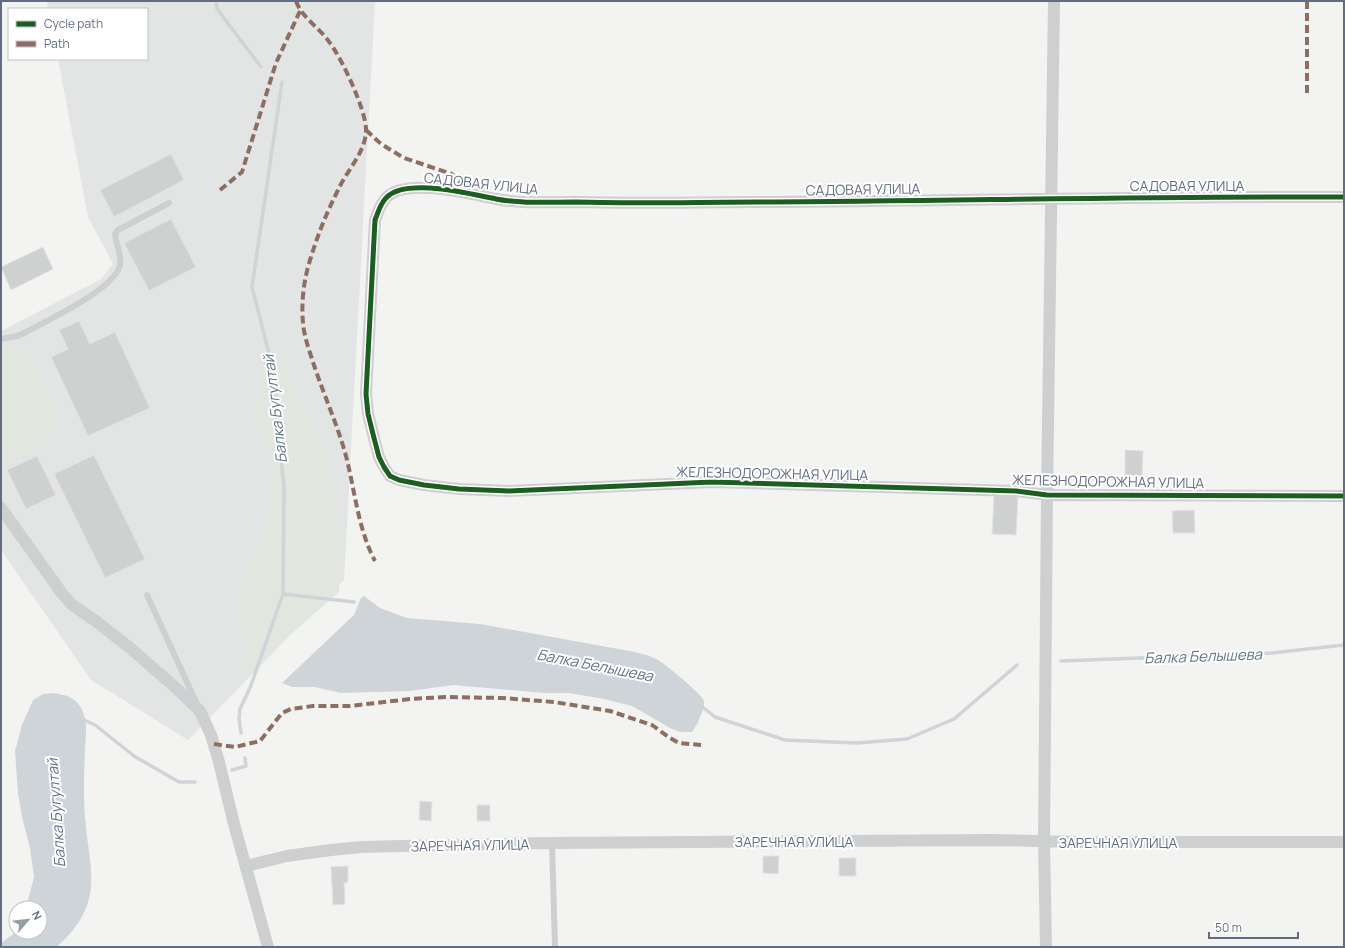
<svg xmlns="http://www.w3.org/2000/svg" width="1345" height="948" viewBox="0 0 1345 948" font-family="Manrope,sans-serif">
<rect width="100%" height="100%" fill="#f3f4f1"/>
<!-- built -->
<path fill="#e3e4e4" d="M47 1H375L344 580 188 740 91 680 1 550V331L101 279 113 264 88 217 58 59H147V9H48Z"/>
<!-- green -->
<path fill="#e1e7df" d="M11 345C15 347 21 349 25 351 40 362 53 394 54 412 55 423 51 435 43 443 38 448 9 460 1 462V346Z
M273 357 280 359 286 365 308 412 328 460 340 528 339 592 251 669 248 667 244 661C243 638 239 604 242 582 245 565 257 550 263 534 269 519 271 494 271 477 271 466 268 451 264 441 260 432 253 423 253 413 253 401 259 392 262 381 265 370 262 365 273 357Z"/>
<!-- water -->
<path fill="#cfd4d8" d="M364 596 380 608 407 618 480 624 635 652C643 654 651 656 658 660 665 664 703 695 704 701 705 708 697 726 692 732H680L670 728 632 706 604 699 569 693H545L453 685 410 691 341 693 315 687H292L282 683 354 615 361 598Z
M53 693C66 695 76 697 82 710 88 722 86 736 85 749 84 775 83 801 86 828 88 849 94 872 90 894 86 916 73 932 57 947H1V943L16 932H40V908H26L34 877 30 848 22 817 18 793 15 751 22 725 33 700 43 694Z"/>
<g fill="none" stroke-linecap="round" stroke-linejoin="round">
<!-- stream -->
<path stroke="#cfd4d8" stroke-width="3.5" d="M216 1 217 9 261 67
M283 594 354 602
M1061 661 1271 653 1344 645
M700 705 715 717 785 740 857 743 907 739 954 719 1017 665
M82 719 95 725 134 756 179 782H195
M241 733 239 719 240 709 250 688 283 594 284 488 272 365 252 287 282 82
M232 770 246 766 245 758"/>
</g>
<!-- building -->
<path fill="#cfd1d1" stroke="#e2e3e1" d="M171 154 184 180 114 217 100 190Z
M171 219 196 267 149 291 124 243Z
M43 247 53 269 11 290 1 267Z
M79 321 90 344 115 332 150 408 88 436 51 357 68 349 59 330Z
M1125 450 1143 451 1142 476 1125 475Z
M94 455 145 559 105 578 54 474Z
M37 456 56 495 26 509 7 470Z
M994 495 1018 497 1016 535 992 534Z
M1194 510 1195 533H1173L1172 511Z
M420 801 432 802 431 821 419 820Z
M477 805H490V821H477Z
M763 856H779L778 874 763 873Z
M839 858H856V876H839Z
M348 866V882L344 883 345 904 333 905 331 867Z"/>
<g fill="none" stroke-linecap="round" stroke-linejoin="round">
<!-- lane -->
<path stroke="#cecfd0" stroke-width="6" d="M1 339 18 336 26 332C48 320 115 289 120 265 122 255 116 244 115 234L118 230 169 203
M147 595 196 702
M552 843 555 947"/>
<!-- street -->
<path stroke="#cecfd0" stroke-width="12" d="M1344 197C1149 196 954 201 759 202 698 202 636 204 575 202 549 202 522 204 496 199 470 194 405 177 386 198 380 204 378 213 375 220L366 394 368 414 374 438 379 457 384 467 390 476 399 480 424 485 459 489 509 491 712 482 1016 491 1047 495 1344 496
M1 508 61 592 71 604 97 622 130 648 175 687 200 711 211 735 219 762 234 824 268 947
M246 866 287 856 331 850 361 847 443 845 552 843 992 840 1079 842H1344
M1046 947 1044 841 1047 495 1054 1"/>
<!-- quiet -->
<path stroke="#8d6e63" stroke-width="4" stroke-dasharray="8 4" stroke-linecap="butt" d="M296 1C302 18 320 28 330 43 342 59 366 110 366 130 366 152 347 170 338 190 327 212 318 234 311 257 304 278 301 301 303 323 304 335 308 347 312 359 322 391 337 423 346 456 355 491 358 529 375 561
M1307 1V93
M366 130 381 144 404 158 452 174 469 192
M220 190 242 172 276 63 300 11
M214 744 235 747 260 741 282 713 291 709 313 706H350L410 699 445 697 502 698 554 702 610 711 652 725 670 738 679 743 701 745"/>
<!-- cycleway casing -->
<g stroke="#fff" stroke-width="8">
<path id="cycleway" d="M1344 197C1149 196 954 201 759 202 698 202 636 204 575 202 549 202 522 204 496 199 470 194 405 177 386 198 380 204 378 213 375 220L366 394 368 414 374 438 379 457 384 467 390 476 399 480 424 485 459 489 509 491 712 482 1016 491 1047 495 1344 496"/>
</g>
<!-- cycleway -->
<use href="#cycleway" stroke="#1b5e20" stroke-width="5"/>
</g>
<g text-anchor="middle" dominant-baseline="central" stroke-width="4" stroke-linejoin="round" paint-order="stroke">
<!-- street labels -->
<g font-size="14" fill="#626c83" stroke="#fff">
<text transform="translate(481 183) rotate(6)">САДОВАЯ УЛИЦА</text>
<text x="1187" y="185">САДОВАЯ УЛИЦА</text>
<text transform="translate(863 189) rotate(-1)">САДОВАЯ УЛИЦА</text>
<text transform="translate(772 473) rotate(1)">ЖЕЛЕЗНОДОРОЖНАЯ УЛИЦА</text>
<text transform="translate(1108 481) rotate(1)">ЖЕЛЕЗНОДОРОЖНАЯ УЛИЦА</text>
<text x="794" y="841">ЗАРЕЧНАЯ УЛИЦА</text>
<text x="1118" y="842">ЗАРЕЧНАЯ УЛИЦА</text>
<text transform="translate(470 845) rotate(-1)">ЗАРЕЧНАЯ УЛИЦА</text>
</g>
<!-- water labels -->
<g font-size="15" font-style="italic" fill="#627487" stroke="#fff">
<text transform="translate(275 409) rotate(-97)">Балка Бугултай</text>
<text transform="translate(1203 656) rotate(-2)">Балка Белышева</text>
<text transform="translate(595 665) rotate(11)">Балка Белышева</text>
<text transform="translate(56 813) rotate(-94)">Балка Бугултай</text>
</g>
</g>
<!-- border -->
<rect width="1345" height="948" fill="none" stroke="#626c83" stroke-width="4"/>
<!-- legend -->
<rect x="8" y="8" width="140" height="52" fill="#ffffff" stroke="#c0c4cd"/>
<rect x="16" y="21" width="20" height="6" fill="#1b5e20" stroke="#c0c4cd"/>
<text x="44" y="28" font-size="12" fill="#626c83">Cycle path</text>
<rect x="16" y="41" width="20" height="6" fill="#8d6e63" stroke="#c0c4cd"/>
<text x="44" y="48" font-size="12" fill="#626c83">Path</text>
<!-- north arrow -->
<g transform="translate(28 920) rotate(62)"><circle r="19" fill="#ffffff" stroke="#c0c4cd"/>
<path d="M0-3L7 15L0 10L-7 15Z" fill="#959caa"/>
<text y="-6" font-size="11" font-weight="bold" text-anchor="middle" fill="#626c83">N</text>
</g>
<!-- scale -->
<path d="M1209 932v6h89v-6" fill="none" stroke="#626c83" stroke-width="2"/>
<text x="1215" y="932" font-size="12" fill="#626c83" stroke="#ffffff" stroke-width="3" paint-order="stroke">50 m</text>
</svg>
